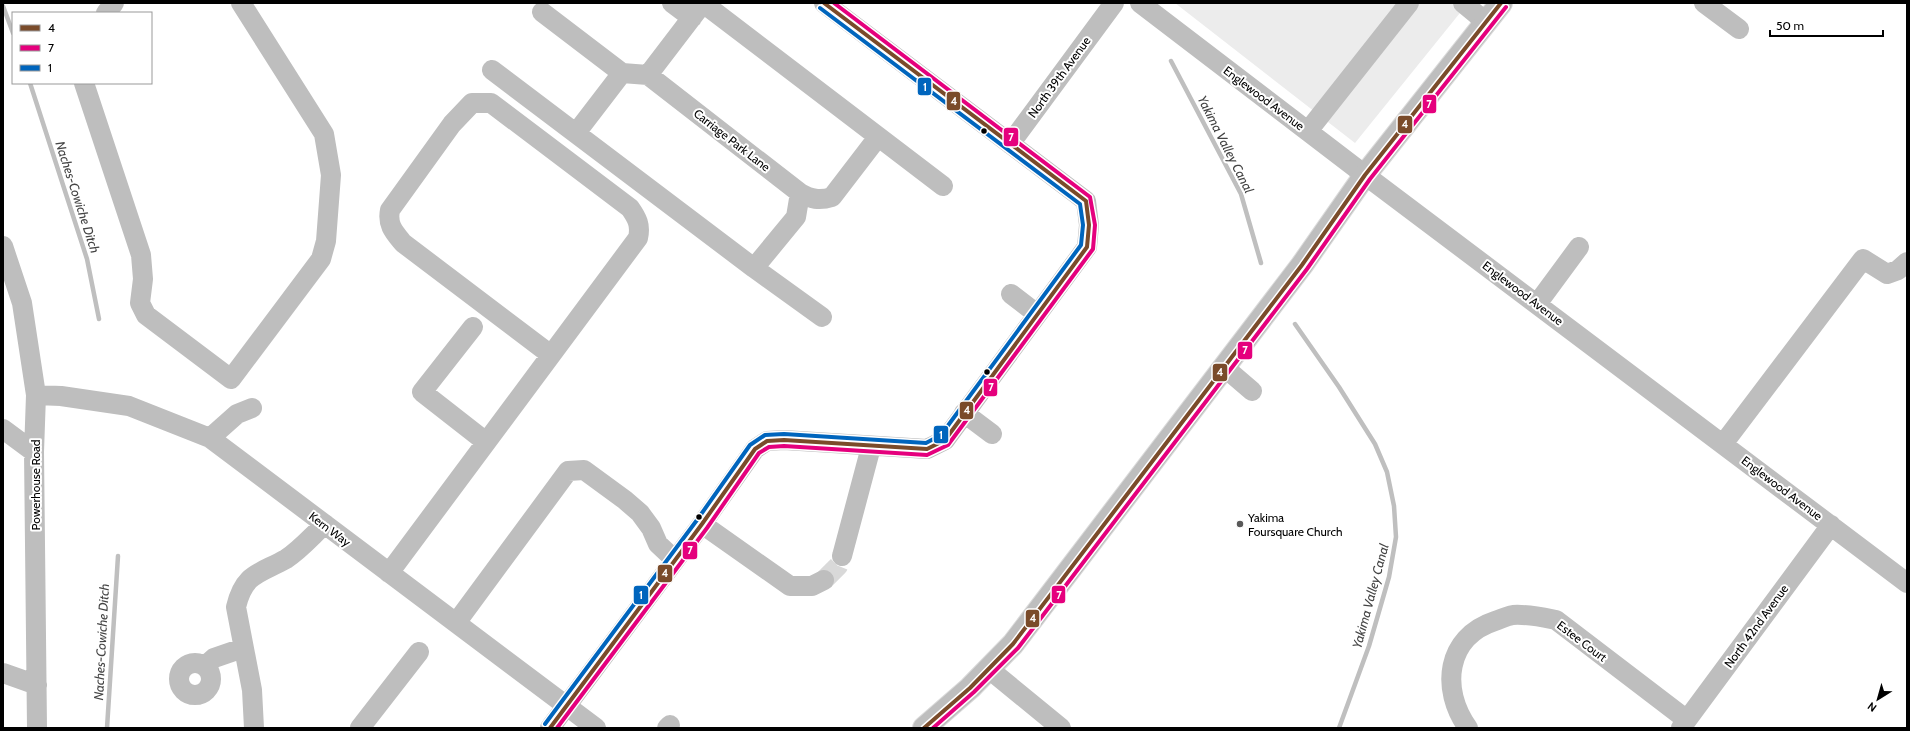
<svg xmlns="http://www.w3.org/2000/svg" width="1910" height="731" viewBox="0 0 1910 731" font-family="Cabin,sans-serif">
<rect width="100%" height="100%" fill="#fff"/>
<!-- green -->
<path fill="#ececec" d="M1175 3H1468L1355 143Z"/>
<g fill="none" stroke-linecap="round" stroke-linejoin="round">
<!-- stream -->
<path stroke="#bfbfbf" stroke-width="4.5" d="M3 6 13 33
M1171 61 1241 194 1261 263
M30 83 87 259 99 319
M1295 324 1339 387 1375 444 1387 472 1394 506 1396 537 1389 577 1369 646 1339 728
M107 728 118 556"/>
<!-- minor-tunnel -->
<path stroke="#d9d9d9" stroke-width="20" stroke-dasharray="20 10" stroke-linecap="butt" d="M824 580 838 566 842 556"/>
<!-- major casing -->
<g stroke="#dbdbdb" stroke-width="24">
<path id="major" d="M924 728 970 688 1013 644 1302 265 1365 175 1501 3"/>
</g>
<!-- minor -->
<path stroke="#bebebe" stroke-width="20" d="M672 3 692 18
M703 3 648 75 800 193C811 199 819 201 832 197L878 137
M703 3 943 186
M1140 3 1365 175 1907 583
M1463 3 1486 22
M1704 3 1739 29
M542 12 622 73
M106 13 114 3
M492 70 754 268
M84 83 141 255 143 279 140 303 146 315 231 379 321 259 326 241 331 175 324 134 241 3
M1308 131 1409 3
M576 133 622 73 648 75
M1010 144 1114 3
M800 193 796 217 754 268 822 317
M3 246 22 303 36 395 34 452 37 728
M1011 294 1037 314
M1537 304 1579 247
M473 327 422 392 486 442
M1224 367 1252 391
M36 395 61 396 129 406 210 438 596 728
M964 413 992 434
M3 429 34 452
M210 438 237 414 252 408
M1723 444 1863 259 1887 274 1898 270 1907 262
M702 524 790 586H812L824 580
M842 556 871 447
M389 573C472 461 555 349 638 238 641 225 637 218 630 208L491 103H472L452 124 390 210C387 225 394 232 403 243L551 355
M456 623 568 471 584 470 625 500 640 513 651 528 658 544 675 560
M179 679a16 16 0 1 1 32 0a16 16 0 1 1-32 0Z
M205 666 214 658 243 648
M989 669 1061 728
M3 673 37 685
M254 728 252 690 236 607C244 573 259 574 286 559 300 550 312 536 325 524
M360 728 419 652
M550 728 702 524 755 449 767 441 784 440 927 449 945 440 1087 247 1089 225 1086 201 824 3
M667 728 670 725
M1468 728C1440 689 1446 637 1495 621 1501 619 1507 616 1513 615 1528 614 1541 617 1556 620L1687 720
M1681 728 1831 525"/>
<!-- major -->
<use href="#major" stroke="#bebebe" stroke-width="22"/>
<!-- bus-1 casing -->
<g stroke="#fff" stroke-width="7">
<path id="bus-1" d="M550 728 702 524 755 449 767 441 784 440 927 449 945 440 1087 247 1089 225 1086 201 824 3
M924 728 970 688 1013 644 1302 265 1365 175 1501 3"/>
</g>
<!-- bus-2 casing -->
<g stroke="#fff" stroke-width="7">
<path id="bus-2" d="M557 728 707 528 759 453 769 447 784 446 927 455 948 445 1093 249 1095 225 1090 197 834 3
M933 728 974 692 1018 648 1307 269 1370 179 1506 7"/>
</g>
<!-- bus-3 casing -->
<g stroke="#fff" stroke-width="7">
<path id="bus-3" d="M545 724 697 520 750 445 765 435 784 434 926 443 941 435 1081 245 1083 225 1080 204 820 8"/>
</g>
<!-- bus-1 -->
<use href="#bus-1" stroke="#7a4b2a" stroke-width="4"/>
<!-- bus-2 -->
<use href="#bus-2" stroke="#e5007d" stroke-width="4"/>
<!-- bus-3 -->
<use href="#bus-3" stroke="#0065bd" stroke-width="4"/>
</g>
<!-- markers -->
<g fill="#000" stroke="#fff" stroke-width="1.5">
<circle cx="984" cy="131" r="3.5"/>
<circle cx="987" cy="372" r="3.5"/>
<circle cx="699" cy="517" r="3.5"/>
</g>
<circle fill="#595959" stroke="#fff" stroke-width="1.5" cx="1240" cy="524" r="4"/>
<g text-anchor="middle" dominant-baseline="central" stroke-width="4" stroke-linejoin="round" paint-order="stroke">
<!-- street labels -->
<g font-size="12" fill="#000" stroke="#fff">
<text transform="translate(1059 77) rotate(-54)">North 39th Avenue</text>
<text transform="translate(1264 98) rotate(37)">Englewood Avenue</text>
<text transform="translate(732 140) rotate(38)">Carriage Park Lane</text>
<text transform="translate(1523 293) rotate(37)">Englewood Avenue</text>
<text transform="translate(35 485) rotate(-90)">Powerhouse Road</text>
<text transform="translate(1782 488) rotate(37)">Englewood Avenue</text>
<text transform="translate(330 529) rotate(37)">Kern Way</text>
<text transform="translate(1756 626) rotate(-54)">North 42nd Avenue</text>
<text transform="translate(1582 641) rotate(37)">Estee Court</text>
</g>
<!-- poi labels -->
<g font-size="12" fill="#000" stroke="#fff" text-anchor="start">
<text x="1248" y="517">Yakima<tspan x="1248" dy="14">Foursquare Church</tspan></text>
</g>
<!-- water labels -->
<g font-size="13" font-style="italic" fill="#444" stroke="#fff">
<text transform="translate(1226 144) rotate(63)">Yakima Valley Canal</text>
<text transform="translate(78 197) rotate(72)">Naches-Cowiche Ditch</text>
<text transform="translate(1370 596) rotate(-75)">Yakima Valley Canal</text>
<text transform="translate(101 642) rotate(-87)">Naches-Cowiche Ditch</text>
</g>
</g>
<g stroke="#fff" stroke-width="1.5">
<rect x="917" y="77" width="15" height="19" rx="4" fill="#0065bd"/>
<rect x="946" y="91" width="15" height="20" rx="4" fill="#7a4b2a"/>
<rect x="1422" y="94" width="15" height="20" rx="4" fill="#e5007d"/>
<rect x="1397" y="115" width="16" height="19" rx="4" fill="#7a4b2a"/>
<rect x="1003" y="127" width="16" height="20" rx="4" fill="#e5007d"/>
<rect x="1237" y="341" width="16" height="19" rx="4" fill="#e5007d"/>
<rect x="1212" y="363" width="16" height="19" rx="4" fill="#7a4b2a"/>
<rect x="983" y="378" width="15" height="19" rx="4" fill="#e5007d"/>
<rect x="959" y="401" width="15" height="19" rx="4" fill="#7a4b2a"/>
<rect x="933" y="425" width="16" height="19" rx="4" fill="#0065bd"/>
<rect x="682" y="541" width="16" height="19" rx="4" fill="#e5007d"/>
<rect x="657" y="564" width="16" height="19" rx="4" fill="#7a4b2a"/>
<rect x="1051" y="585" width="15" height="19" rx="4" fill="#e5007d"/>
<rect x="633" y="585" width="16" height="20" rx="4" fill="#0065bd"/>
<rect x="1025" y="609" width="15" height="19" rx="4" fill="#7a4b2a"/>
</g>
<g font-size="11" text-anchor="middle" font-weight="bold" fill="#fff">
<text x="925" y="91">1</text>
<text x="954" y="105">4</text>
<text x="1429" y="108">7</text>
<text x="1405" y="128">4</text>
<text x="1011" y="141">7</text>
<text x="1245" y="354">7</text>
<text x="1220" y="376">4</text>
<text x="991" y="391">7</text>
<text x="967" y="414">4</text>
<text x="941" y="439">1</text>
<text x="690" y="554">7</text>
<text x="665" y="577">4</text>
<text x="1059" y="599">7</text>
<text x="641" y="599">1</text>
<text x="1033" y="622">4</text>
</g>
<!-- border -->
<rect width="1910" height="731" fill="none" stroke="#000000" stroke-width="8"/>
<!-- legend -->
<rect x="12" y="12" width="140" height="72" fill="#ffffff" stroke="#999999"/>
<rect x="20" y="25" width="20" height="6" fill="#7a4b2a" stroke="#999999"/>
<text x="48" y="32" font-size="12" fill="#000000">4</text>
<rect x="20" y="45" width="20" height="6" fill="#e5007d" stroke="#999999"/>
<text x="48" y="52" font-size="12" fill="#000000">7</text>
<rect x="20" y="65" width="20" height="6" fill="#0065bd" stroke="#999999"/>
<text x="48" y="72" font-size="12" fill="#000000">1</text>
<!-- north arrow -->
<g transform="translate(1878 699) rotate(217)" stroke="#ffffff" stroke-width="3" paint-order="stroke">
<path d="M0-3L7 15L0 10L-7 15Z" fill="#000000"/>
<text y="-6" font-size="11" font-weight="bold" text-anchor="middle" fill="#000000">N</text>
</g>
<!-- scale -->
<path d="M1770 30v6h113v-6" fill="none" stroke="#000000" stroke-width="2"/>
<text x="1776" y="30" font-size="12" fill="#000000" stroke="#ffffff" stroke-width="3" paint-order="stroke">50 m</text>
</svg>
